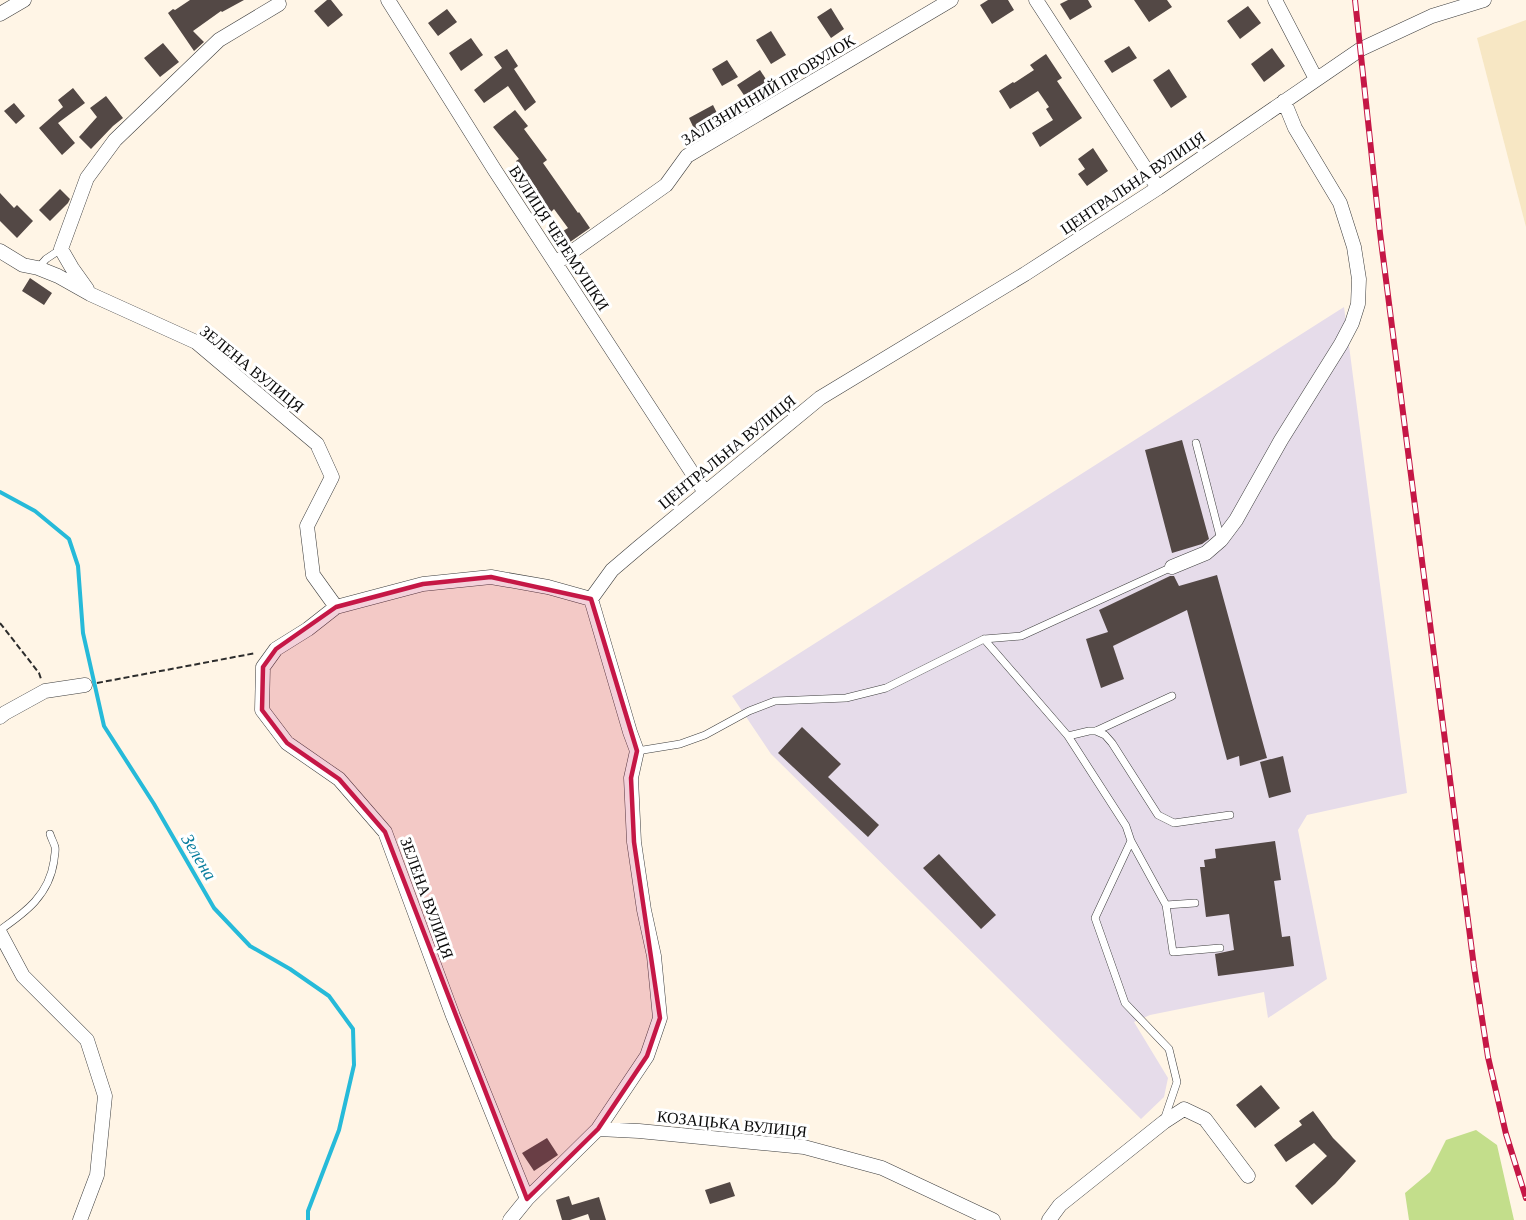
<svg xmlns="http://www.w3.org/2000/svg" width="1526" height="1220" viewBox="0 0 1526 1220" font-family="'Crimson Pro',serif">
<rect width="100%" height="100%" fill="#fff5e6"/>
<!-- industrial -->
<path fill="#e6dcea" d="M1344 307 1407 793 1307 815 1298 830 1327 979 1268 1018 1264 992 1150 1015 1134 1022 1168 1078 1164 1097 1141 1119 771 754 732 696Z"/>
<!-- farmland -->
<path fill="#f7e7c4" d="M1526 20V227L1477 38Z"/>
<!-- forest -->
<path fill="#c3de8b" d="M1476 1130 1497 1145 1514 1220H1409L1405 1193 1430 1172 1446 1140Z"/>
<g fill="none" stroke-linecap="round" stroke-linejoin="round">
<!-- stream -->
<path stroke="#26bad9" stroke-width="4" d="M0 492 35 511 69 539 78 566 83 633 104 726 154 804 214 908 250 946 290 969 329 996 353 1029 354 1065 339 1130 308 1211V1220"/>
</g>
<!-- building -->
<path fill="#534845" d="M190 0H244L222 12 221 11 193 31 204 42 194 51 168 13 173 9 175 10Z
M327 0H331L343 15 328 27 314 11Z
M988 0H1008L1014 10 992 24 980 5Z
M1068 0H1088L1092 7 1070 20 1060 4Z
M1134 0H1167L1172 7 1149 22Z
M1248 6 1261 23 1240 39 1227 21Z
M831 8 844 29 831 38 817 17Z
M447 9 457 22 438 36 428 23Z
M771 31 786 55 771 64 756 40Z
M471 38 483 55 461 71 449 53Z
M163 43 179 62 160 77 144 58Z
M1129 46 1137 58 1112 73 1104 61Z
M1272 48 1285 66 1264 82 1251 64Z
M507 49 518 66 514 69 536 102 525 111 508 86 484 103 474 90 502 68 494 57Z
M1046 54 1062 78 1057 81 1082 118 1040 147 1032 133 1053 120 1046 109 1049 107 1038 91 1010 109 999 91 1013 82 1014 83 1034 70 1030 65Z
M727 60 738 77 722 86 712 69Z
M1169 69 1187 97 1171 108 1153 80Z
M760 70 771 87 748 101 737 85Z
M73 88 85 103 58 123 75 143 62 155 39 128 63 107 58 100Z
M106 96 123 118 113 126 91 149 79 137 97 117 90 108Z
M14 103 25 116 16 124 4 111Z
M713 105 720 119 711 123 714 129 698 137 689 118Z
M515 110 528 126 524 129 547 160 543 163 578 213 579 212 590 228 570 242 563 231 568 228 554 209 551 212 535 190 537 189 516 161 519 159 493 127Z
M1093 148 1108 171 1087 186 1078 174 1085 169 1078 159Z
M60 189 70 199 68 203 50 221 39 210Z
M0 193 14 208 17 205 33 221 17 238 0 221Z
M30 278 52 293 44 305 22 291Z
M1182 440 1209 539 1202 544 1172 553 1145 450Z
M1217 575 1267 758 1240 766 1239 756 1227 760 1187 610 1113 646 1124 679 1101 688 1086 639 1108 632 1099 610 1170 576H1174L1179 586Z
M802 727 841 764 828 777 879 825 868 837 778 753Z
M1283 756 1291 792 1269 798 1260 762Z
M1275 841 1281 880 1274 881 1282 937 1290 936 1294 966 1218 976 1215 954 1234 950 1229 914 1206 917 1200 867H1205L1204 860 1216 858 1215 849Z
M939 854 996 915 981 929 923 868Z
M1261 1085 1280 1108 1255 1128 1236 1105Z
M1313 1111 1333 1138 1356 1161 1335 1184 1312 1205 1295 1186 1327 1156 1314 1143 1286 1162 1274 1145 1302 1125 1299 1121Z
M547 1138 558 1155 534 1171 522 1153Z
M730 1182 735 1196 710 1204 705 1190Z
M569 1196 572 1205 599 1197 606 1220H590L588 1214 570 1220H562L556 1200Z"/>
<g fill="none" stroke-linecap="round" stroke-linejoin="round">
<!-- service casing -->
<g stroke="#3d3d3d" stroke-width="8">
<path id="service" d="M38 268 46 259 61 249
M1196 443 1221 540
M984 639 1068 736 1126 826 1131 841 1095 918 1125 1003 1169 1049 1177 1082 1164 1120
M1096 731 1105 735 1112 743 1158 815 1174 823 1230 815
M1068 736 1089 731H1096L1172 696
M637 751 680 744 705 735 749 711 775 701 846 698 886 688 984 639 1021 636 1172 567
M1131 841 1166 905 1195 903
M1166 905 1173 952 1220 948
M0 930C26 912 49 895 54 861 54 857 56 851 55 847 54 843 51 838 50 834"/>
</g>
<!-- minor casing -->
<g stroke="#3d3d3d" stroke-width="15">
<path id="minor" d="M388 0 494 169 704 491
M1036 0 1158 188
M1275 0 1316 79
M0 14 24 0
M0 251 23 265 38 268 58 276 90 294 196 342 317 444 332 477 307 526 313 575 336 607
M556 263 666 185 687 156 951 0
M87 289 72 268 61 249 87 178 115 140 219 40 279 4
M1172 567 1206 553 1221 540 1236 520 1281 440 1341 344 1352 323 1358 304 1359 279 1354 247 1340 203 1295 128 1284 101
M591 599 612 570 639 547 820 398 1025 274 1158 188 1361 49 1432 16 1484 0
M0 717 5 713 45 691 85 685
M0 933 23 976 87 1040 105 1096 97 1175 80 1220
M598 1129 639 1131 804 1147 882 1168 993 1220
M527 1199 453 1016 385 832 339 779 287 743 262 710 263 667 276 649 308 629 336 607 423 584 491 577 548 587 591 599
M510 1220 527 1199 598 1129 647 1056 660 1018 654 956 644 910 634 842 631 778 637 751 630 732 591 599
M1049 1220 1060 1205 1164 1122 1184 1109 1205 1119 1248 1176"/>
</g>
<!-- path -->
<path stroke="#2c2c2c" stroke-width="2" stroke-dasharray="6 3" stroke-linecap="butt" d="M0 623 39 673 41 679
M97 683 256 653"/>
<!-- service -->
<use href="#service" stroke="#fff" stroke-width="7"/>
<!-- minor -->
<use href="#minor" stroke="#fff" stroke-width="14"/>
<!-- rail casing -->
<g stroke="#c51746" stroke-width="6">
<path id="rail" d="M1355 0 1380 233 1474 967 1488 1057 1506 1134 1526 1198"/>
</g>
<!-- rail -->
<use href="#rail" stroke="#fff" stroke-width="4" stroke-dasharray="11" stroke-linecap="butt"/>
</g>
<!-- marked area -->
<path fill="#c51746" fill-opacity="0.2" stroke="#c51746" stroke-width="4.5" stroke-linejoin="round" d="M491 577 591 599 637 751 631 778 634 842 660 1018 647 1056 598 1129 527 1199 385 832 339 779 287 743 262 710 263 667 276 649 336 607 423 584Z"/>
<g text-anchor="middle" dominant-baseline="central" stroke-width="6" stroke-linejoin="round" paint-order="stroke">
<!-- street labels -->
<g font-size="16" fill="#0a0a0a" stroke="#fff">
<text transform="translate(768 90) rotate(-31)">ЗАЛІЗНИЧНИЙ ПРОВУЛОК</text>
<text transform="translate(1133 183) rotate(-34)">ЦЕНТРАЛЬНА ВУЛИЦЯ</text>
<text transform="translate(559 238) rotate(57)">ВУЛИЦЯ ЧЕРЕМУШКИ</text>
<text transform="translate(252 369) rotate(39)">ЗЕЛЕНА ВУЛИЦЯ</text>
<text transform="translate(727 452) rotate(-39)">ЦЕНТРАЛЬНА ВУЛИЦЯ</text>
<text transform="translate(427 898) rotate(70)">ЗЕЛЕНА ВУЛИЦЯ</text>
<text transform="translate(732 1124) rotate(6)">КОЗАЦЬКА ВУЛИЦЯ</text>
</g>
<!-- water labels -->
<g font-size="18" font-style="italic" fill="#0a7e9e" stroke="#fff">
<text transform="translate(199 857) rotate(59)">Зелена</text>
</g>
</g>
</svg>
